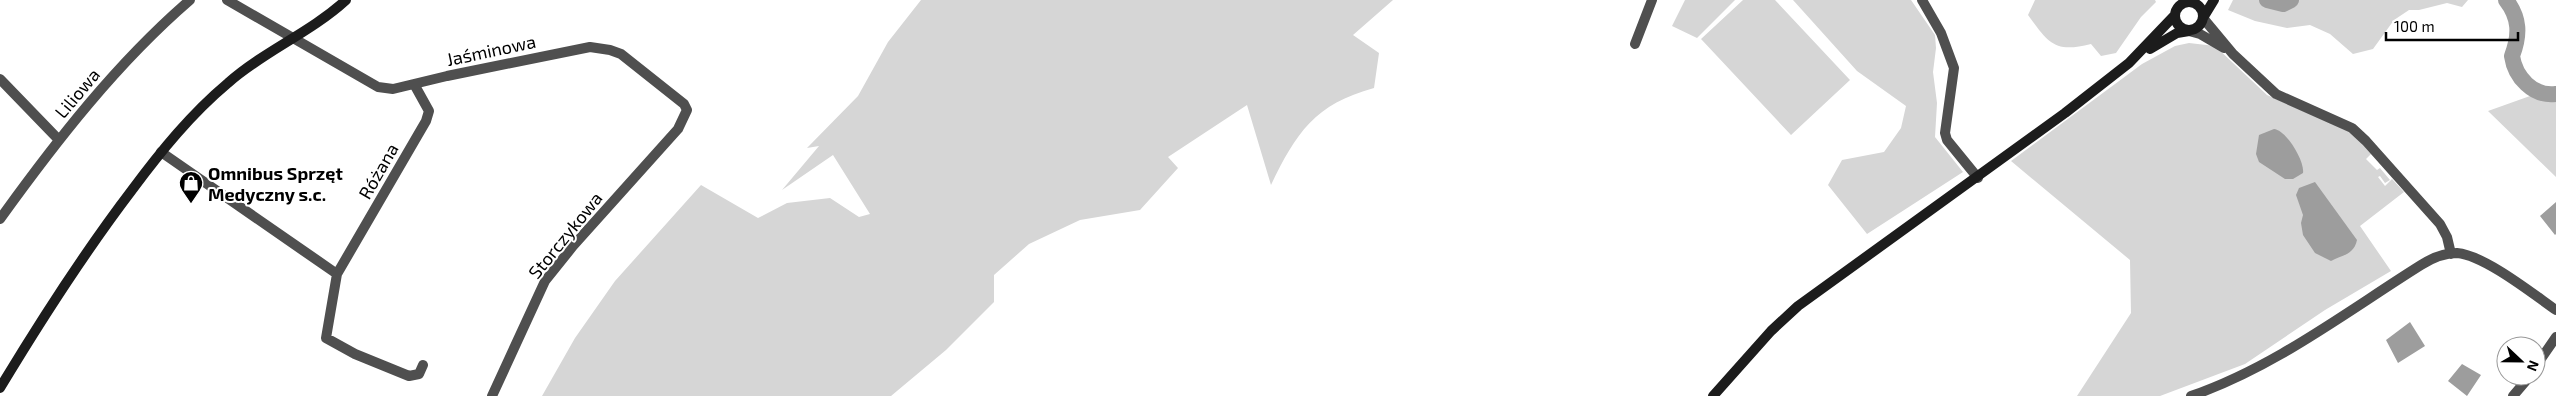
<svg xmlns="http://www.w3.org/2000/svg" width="2556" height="396" viewBox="0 0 2556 396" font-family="'Exo 2',sans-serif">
<rect width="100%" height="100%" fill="#fff"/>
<!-- green -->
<path fill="#d6d6d6" d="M921 0H1393L1353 35 1379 53 1374 88C1315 104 1296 133 1271 185L1247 105 1168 157 1178 168 1140 210 1080 220 1029 244 994 275V302L946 350 891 396H542L575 338 615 281 701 185 758 218 787 203 830 198 859 217 870 214 833 155 782 190 819 146 807 148 858 96 888 42Z
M1685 0H1735L1697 38 1672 26Z
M1743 0H1775L1850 80 1791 135 1701 39Z
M1793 0H1911L1935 35 1936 48 1933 72 1937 103 1935 137 1963 172 1867 234 1828 185 1842 160 1884 152 1901 128 1906 106 1857 71Z
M2035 0H2155L2156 2 2141 17 2116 53 2101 56 2091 44C2055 53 2049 44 2028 15Z
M2233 0H2468L2462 7 2447 3 2419 10H2409L2394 20 2373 49 2353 54 2330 34 2310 25 2287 28 2255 21 2228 10Z
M2189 43 2215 46 2267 95 2353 133 2373 152 2366 159 2377 170 2380 168 2390 180 2385 183 2380 176 2378 177 2385 186 2392 179 2404 192 2360 226 2391 271 2325 310 2245 364 2160 396H2077L2131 313 2130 260 2011 161 2142 64 2175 46Z
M2530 96 2556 101V177L2488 111Z"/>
<!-- water -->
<path fill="#9d9d9d" d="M2274 129C2286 130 2305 161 2303 173L2293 179H2285L2259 162 2256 154 2259 135Z
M2315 182 2357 240C2354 255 2342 255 2331 261L2315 253 2303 235 2301 223 2303 215 2296 195 2299 188Z
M2556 202V234L2555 235 2540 216Z
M2410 322 2425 346 2398 363 2386 340Z
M2462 364 2481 375 2467 396 2448 381Z"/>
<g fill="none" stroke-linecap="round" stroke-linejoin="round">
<!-- river -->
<path stroke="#9d9d9d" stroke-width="16" d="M2267 0 2283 4 2291 0
M2506 0C2520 18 2520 35 2512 56 2515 77 2533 97 2556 94"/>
<!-- street -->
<path stroke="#4f4f4f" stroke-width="10" d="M227 0 378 87 393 89 447 76 590 47 610 50 621 54 684 104 687 110 678 129 573 246 545 281 492 396
M1922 0 1941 33 1954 68 1945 133 1947 140 1978 178
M2203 18 2233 54 2276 94 2352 128 2366 141 2440 224 2447 237 2451 254
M2189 31 2200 34 2224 48
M1635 44 1652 0
M0 79 59 140
M414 84 429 111 426 121 337 274 326 338 355 354 409 376 419 374 423 365
M161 152 337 274
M0 219C57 140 117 63 190 0
M2536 366 2556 337
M2191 396C2275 367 2346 312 2421 265 2432 258 2443 253 2457 253 2484 255 2533 294 2556 310
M2513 396 2530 376"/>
<!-- secondary -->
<path stroke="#1c1c1c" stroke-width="10" d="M2175 16a14 14 0 1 1 28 0a14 14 0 1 1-28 0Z
M2203 18 2214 0
M2150 49 2177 33 2189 31
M0 388C41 320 84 253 132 190 161 151 191 114 228 83 264 51 310 33 346 0
M1713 396 1771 331 1798 306 2065 113 2129 63 2174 16"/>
</g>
<!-- icons -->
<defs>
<g id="shop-pin" transform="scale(1.25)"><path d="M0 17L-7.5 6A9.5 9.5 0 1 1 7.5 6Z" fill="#000" stroke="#fff"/><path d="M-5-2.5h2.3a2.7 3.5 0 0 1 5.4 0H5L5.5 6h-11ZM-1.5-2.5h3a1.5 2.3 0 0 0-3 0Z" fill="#fff"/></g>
</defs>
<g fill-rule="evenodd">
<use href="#shop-pin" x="191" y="183"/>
</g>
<g text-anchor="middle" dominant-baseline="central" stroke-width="4" stroke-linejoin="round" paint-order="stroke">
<!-- street labels -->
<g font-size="18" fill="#000" stroke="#fff">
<text transform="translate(491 50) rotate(-12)">Jaśminowa</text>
<text transform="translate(77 93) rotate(-50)">Liliowa</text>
<text transform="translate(378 171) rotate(-60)">Różana</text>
<text transform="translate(565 235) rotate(-51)">Storczykowa</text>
</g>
<!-- poi labels -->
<g font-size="18" font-weight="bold" fill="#000" stroke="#fff" text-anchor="start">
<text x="208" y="173">Omnibus Sprzęt<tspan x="208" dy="21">Medyczny s.c.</tspan></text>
</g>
</g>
<!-- north arrow -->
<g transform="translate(2521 361) rotate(112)"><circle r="24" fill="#ffffff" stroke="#999999"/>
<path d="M0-4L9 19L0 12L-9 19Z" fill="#000000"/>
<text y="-8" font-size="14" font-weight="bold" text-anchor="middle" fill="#000000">N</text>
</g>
<!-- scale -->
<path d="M2386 32v8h132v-8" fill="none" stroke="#000000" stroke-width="2.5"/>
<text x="2394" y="32" font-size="15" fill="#000000" stroke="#ffffff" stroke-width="4" paint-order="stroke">100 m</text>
</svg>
